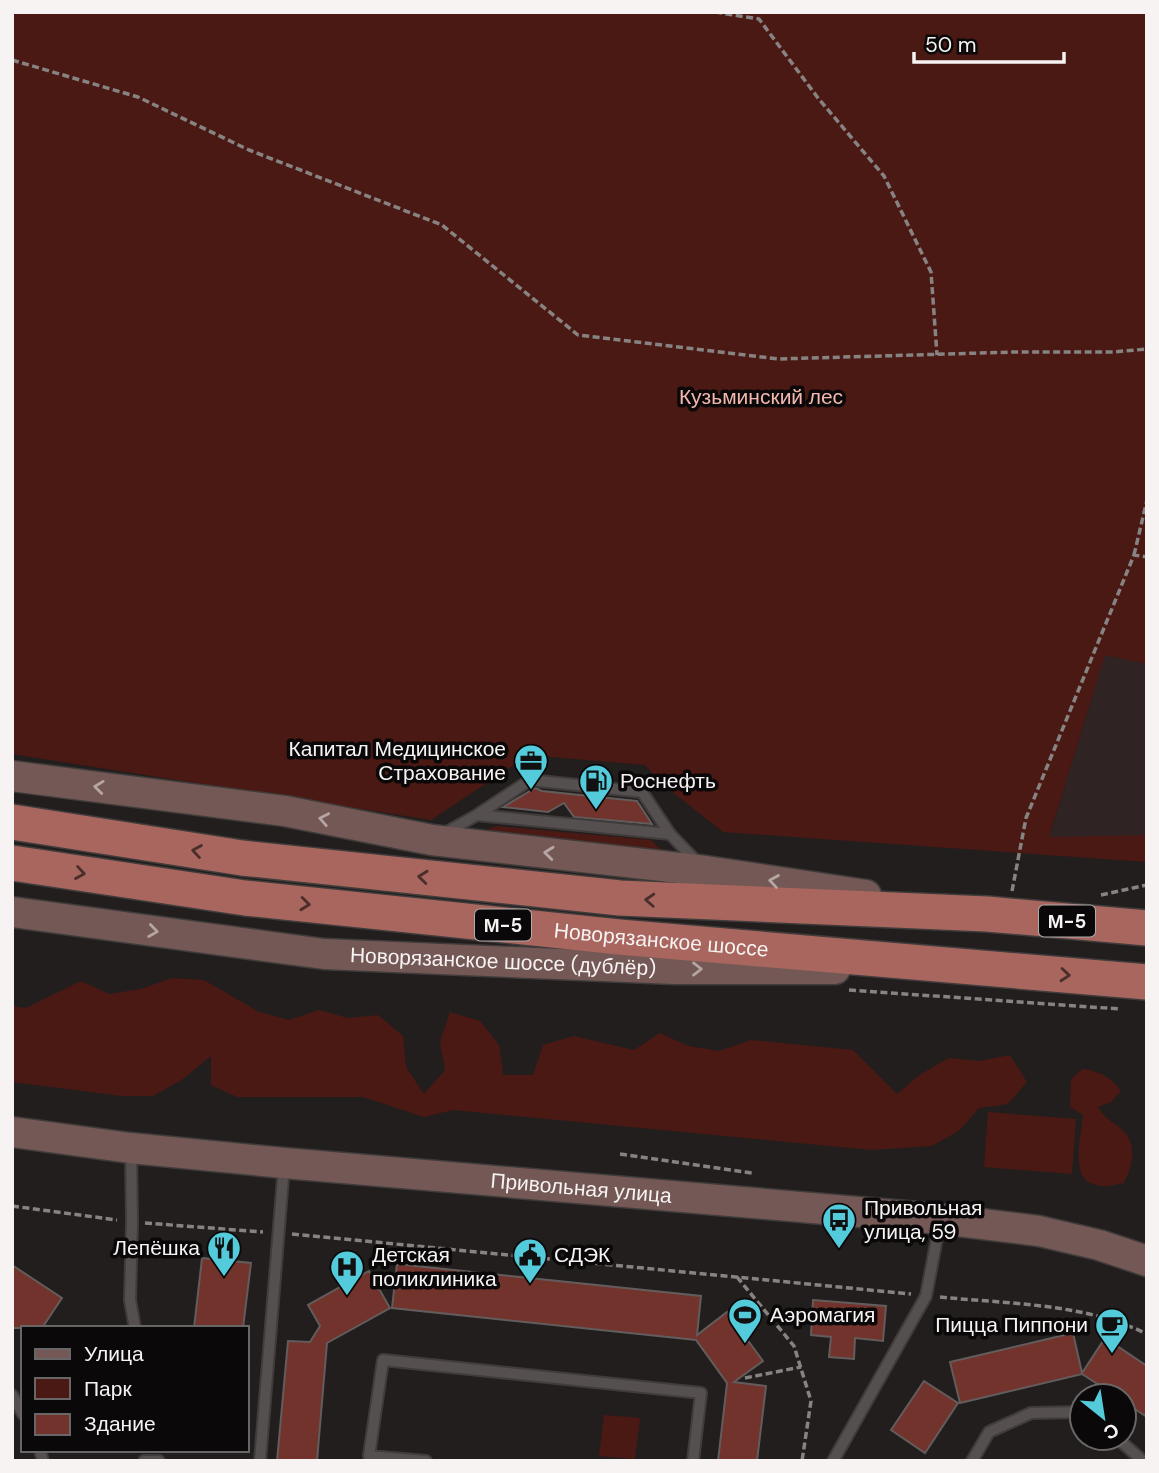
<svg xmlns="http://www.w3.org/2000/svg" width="1159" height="1473" viewBox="0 0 1159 1473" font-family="'DM Sans',sans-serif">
<rect width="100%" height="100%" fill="#221e1d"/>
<!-- built -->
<path fill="#2f2423" d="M1105 655 1147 664V835L1049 838Z"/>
<!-- green -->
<path fill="#4b1914" d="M12 12H1147V664L1105 655 1049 837 1147 835V862L723 832 666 787 645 765 529 755 431 820 12 754Z
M496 826 651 840 664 852 484 831Z
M172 978 204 980 259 1012 289 1020 319 1010 348 1018 378 1015 403 1036 406 1067 424 1094 445 1070 440 1042 450 1012 480 1021 499 1045 503 1075H533L543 1045 574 1036 634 1050 660 1033 688 1046 719 1051 751 1040 853 1050 897 1094 921 1074 949 1058 980 1061 1010 1055 1027 1082 1008 1104 979 1108 960 1130 932 1146 871 1150 453 1110 424 1117 363 1097H237L211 1085V1056L183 1079 153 1096H122L12 1082V1006L26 1008 81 981 109 994 141 989Z
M1083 1069C1100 1072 1110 1076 1121 1091L1111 1102 1098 1107C1104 1117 1109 1120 1118 1126 1139 1141 1133 1164 1124 1183 1065 1198 1079 1152 1083 1115L1070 1107 1071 1079Z
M988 1112 1076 1119 1072 1174 984 1167Z
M604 1415 640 1418 635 1459 599 1456Z"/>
<!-- building -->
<path fill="#71332c" stroke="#625d5c" stroke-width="2" d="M535 788 542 791 637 801 652 824 574 817 564 803 548 812 503 807Z
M202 1258 251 1263 243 1328H194Z
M397 1264 701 1296 697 1335 727 1312 763 1361 734 1382 766 1386 757 1461H718L727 1383 696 1340 392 1308Z
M12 1265 62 1298 42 1328H12Z
M369 1271 390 1308 327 1343 317 1461H277L288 1341 310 1342 320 1326 308 1305Z
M813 1300 886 1306 883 1341 855 1338 854 1359 829 1357 831 1337 811 1335Z
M1073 1333 1082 1373 1105 1338 1147 1366V1417L1124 1402V1396H1116L1082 1374 960 1403 950 1362Z
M924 1381 958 1403 925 1453 891 1430Z"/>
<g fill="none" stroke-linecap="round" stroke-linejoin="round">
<!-- service casing -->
<g stroke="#3f3c3b" stroke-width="14">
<path id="service" d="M477 815 530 780 642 792 670 834
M443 834 477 815 670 834 699 864
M131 1151 132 1222 130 1300 135 1328
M12 1395 23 1414
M1117 1438 1143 1461
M40 1450 43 1461
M144 1461H159
M260 1461 284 1166
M426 1461 369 1456 383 1360 701 1393 693 1461
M833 1461 926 1296 940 1222
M972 1461 989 1432 1031 1413 1082 1412"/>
</g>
<!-- secondary casing -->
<g stroke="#3f3c3b" stroke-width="33">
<g id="secondary">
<path d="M12 776 285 811 432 840 706 871 866 895"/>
<path id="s1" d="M12 912 324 954 674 969H835"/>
<path id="s2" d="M12 1132 130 1148 284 1163 941 1219 1039 1231 1099 1245 1147 1261"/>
</g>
</g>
<!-- trunk casing -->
<g stroke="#3f3c3b" stroke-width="38">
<g id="trunk">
<path d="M12 822 242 858 620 898 987 914 1147 928"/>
<path id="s3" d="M12 863 245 898 619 937 1147 982"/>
</g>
</g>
<!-- path -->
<path stroke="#878382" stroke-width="3.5" stroke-dasharray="7 3.5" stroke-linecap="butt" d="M715 12 759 19 818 98 884 176 931 272 937 355
M12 60 138 97 249 150 442 225 578 335 778 359 1015 352H1113L1147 349
M1134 555 1147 500
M1012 891 1026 818 1134 555 1147 557
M1101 895 1147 885
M849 990 1120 1009
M620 1154 752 1173
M12 1206 117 1220
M145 1223 263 1232
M292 1234 911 1294
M737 1277 794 1346 811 1401 802 1461
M940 1297C1009 1304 1084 1303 1147 1334
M745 1378 801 1367"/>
<!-- service -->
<use href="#service" stroke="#55504f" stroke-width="10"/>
<!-- secondary -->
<use href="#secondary" stroke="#745855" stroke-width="30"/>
<!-- trunk -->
<use href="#trunk" stroke="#a8665e" stroke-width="35"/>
</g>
<!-- one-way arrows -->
<defs><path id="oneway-chevron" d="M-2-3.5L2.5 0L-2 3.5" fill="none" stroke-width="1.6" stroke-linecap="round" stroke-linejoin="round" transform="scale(1.75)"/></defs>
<g stroke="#b5a6a4">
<use href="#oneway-chevron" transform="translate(99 787) rotate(-173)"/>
<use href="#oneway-chevron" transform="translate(324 819) rotate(-169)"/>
<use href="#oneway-chevron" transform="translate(549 853) rotate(-174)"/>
<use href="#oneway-chevron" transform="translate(774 881) rotate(-171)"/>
<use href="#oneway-chevron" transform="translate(153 931) rotate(8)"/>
<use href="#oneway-chevron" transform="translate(697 969)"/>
</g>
<g stroke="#492e2a">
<use href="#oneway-chevron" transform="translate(197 851) rotate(-171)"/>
<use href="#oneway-chevron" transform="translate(80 873) rotate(9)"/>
<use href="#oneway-chevron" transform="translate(423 877) rotate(-174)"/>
<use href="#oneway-chevron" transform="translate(650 900) rotate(-177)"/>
<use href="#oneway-chevron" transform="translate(305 904) rotate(6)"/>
<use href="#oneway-chevron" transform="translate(1065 975) rotate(5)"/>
</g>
<!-- icons -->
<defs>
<g id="office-pin" transform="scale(1.75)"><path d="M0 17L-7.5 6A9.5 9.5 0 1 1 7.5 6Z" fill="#53cbdb" stroke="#0a0808"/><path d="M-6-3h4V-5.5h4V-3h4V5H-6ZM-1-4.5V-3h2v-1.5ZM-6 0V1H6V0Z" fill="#111"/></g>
<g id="fuel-pin" transform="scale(1.75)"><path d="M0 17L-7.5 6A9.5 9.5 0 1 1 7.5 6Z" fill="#53cbdb" stroke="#0a0808"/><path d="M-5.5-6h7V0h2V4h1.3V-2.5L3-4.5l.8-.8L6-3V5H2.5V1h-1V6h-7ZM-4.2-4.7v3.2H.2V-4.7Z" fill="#111"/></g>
<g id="bus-pin" transform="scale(1.75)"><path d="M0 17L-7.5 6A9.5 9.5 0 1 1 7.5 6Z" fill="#53cbdb" stroke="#0a0808"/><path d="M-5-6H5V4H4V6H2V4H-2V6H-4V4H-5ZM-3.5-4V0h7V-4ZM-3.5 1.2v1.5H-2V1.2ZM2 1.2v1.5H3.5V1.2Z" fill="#111"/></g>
<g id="restaurant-pin" transform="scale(1.75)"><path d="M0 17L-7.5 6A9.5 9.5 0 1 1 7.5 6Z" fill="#53cbdb" stroke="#0a0808"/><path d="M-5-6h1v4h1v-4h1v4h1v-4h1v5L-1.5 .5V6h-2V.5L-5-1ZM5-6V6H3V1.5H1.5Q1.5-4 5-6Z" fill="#111"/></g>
<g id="civic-pin" transform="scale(1.75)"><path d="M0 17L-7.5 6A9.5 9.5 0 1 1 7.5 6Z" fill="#53cbdb" stroke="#0a0808"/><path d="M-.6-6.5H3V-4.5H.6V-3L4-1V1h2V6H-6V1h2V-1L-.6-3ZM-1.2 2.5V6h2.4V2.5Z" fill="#111"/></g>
<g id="hospital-pin" transform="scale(1.75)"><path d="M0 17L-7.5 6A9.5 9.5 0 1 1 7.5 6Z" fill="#53cbdb" stroke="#0a0808"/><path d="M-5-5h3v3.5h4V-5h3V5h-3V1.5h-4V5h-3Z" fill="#111"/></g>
<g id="stadium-pin" transform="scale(1.75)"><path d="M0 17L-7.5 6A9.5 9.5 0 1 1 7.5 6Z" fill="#53cbdb" stroke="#0a0808"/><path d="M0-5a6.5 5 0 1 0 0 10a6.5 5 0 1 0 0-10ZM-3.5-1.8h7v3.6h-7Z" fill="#111"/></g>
<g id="cafe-pin" transform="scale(1.75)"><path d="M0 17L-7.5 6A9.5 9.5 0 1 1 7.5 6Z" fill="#53cbdb" stroke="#0a0808"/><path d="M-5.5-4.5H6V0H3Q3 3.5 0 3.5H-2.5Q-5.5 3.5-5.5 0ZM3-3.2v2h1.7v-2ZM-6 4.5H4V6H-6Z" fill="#111"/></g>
</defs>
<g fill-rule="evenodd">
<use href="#office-pin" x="531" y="761"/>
<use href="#fuel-pin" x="596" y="781"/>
<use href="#bus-pin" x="839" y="1220"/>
<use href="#restaurant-pin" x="224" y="1248"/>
<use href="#civic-pin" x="530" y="1255"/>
<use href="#hospital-pin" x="347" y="1267"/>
<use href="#stadium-pin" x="745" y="1315"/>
<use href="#cafe-pin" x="1112" y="1325"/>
</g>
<g text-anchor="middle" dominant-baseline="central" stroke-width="7" stroke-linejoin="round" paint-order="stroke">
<!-- shield labels -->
<g fill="#0a0808" stroke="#afacac" stroke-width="2">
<rect x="1039" y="905.5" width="56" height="31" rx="5"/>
<rect x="475" y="909.5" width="56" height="31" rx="5"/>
</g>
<g font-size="19" font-weight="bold" fill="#f6f3f2">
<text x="1067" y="921">М-5</text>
<text x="503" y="925">М-5</text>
</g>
<!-- park labels -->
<g font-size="21" fill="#f3b7ae" stroke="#0a0808">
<text x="761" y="397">Кузьминский лес</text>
</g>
<!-- poi labels -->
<g font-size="21" fill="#f6f3f2" stroke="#0a0808" text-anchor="start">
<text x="506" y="749" text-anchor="end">Капитал Медицинское<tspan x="506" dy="24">Страхование</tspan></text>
<text x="620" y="781">Роснефть</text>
<text x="864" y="1208">Привольная<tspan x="864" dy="24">улица, 59</tspan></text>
<text x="200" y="1248" text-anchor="end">Лепёшка</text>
<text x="372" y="1255">Детская<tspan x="372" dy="24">поликлиника</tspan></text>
<text x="554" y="1255">СДЭК</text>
<text x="770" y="1315">Аэромагия</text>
<text x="1088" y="1325" text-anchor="end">Пицца Пиппони</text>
</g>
<!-- street labels -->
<g font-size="21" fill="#f6f3f2" stroke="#0a0808">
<text stroke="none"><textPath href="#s3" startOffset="654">Новорязанское шоссе</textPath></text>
<text stroke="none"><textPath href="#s1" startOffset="494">Новорязанское шоссе (дублёр)</textPath></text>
<text stroke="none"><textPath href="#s2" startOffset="572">Привольная улица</textPath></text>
</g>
</g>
<!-- border -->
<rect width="1159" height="1473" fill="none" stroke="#f6f3f2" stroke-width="28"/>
<!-- legend -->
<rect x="21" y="1326" width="228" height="126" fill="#0a0808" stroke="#686666" stroke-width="2"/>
<rect x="35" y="1349" width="35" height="10" fill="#745855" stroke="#686666" stroke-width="2"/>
<text x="84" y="1361" font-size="21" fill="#f6f3f2">Улица</text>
<rect x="35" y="1378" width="35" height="21" fill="#4b1914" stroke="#686666" stroke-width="2"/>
<text x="84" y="1396" font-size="21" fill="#f6f3f2">Парк</text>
<rect x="35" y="1414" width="35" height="21" fill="#71332c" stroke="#686666" stroke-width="2"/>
<text x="84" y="1431" font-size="21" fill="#f6f3f2">Здание</text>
<!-- north arrow -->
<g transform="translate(1103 1417) rotate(150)"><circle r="33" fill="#0a0808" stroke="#686666" stroke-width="2"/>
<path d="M0-5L12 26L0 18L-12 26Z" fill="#53cbdb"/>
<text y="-10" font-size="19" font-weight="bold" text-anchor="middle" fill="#f6f3f2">С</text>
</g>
<!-- scale -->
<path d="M914 52v10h150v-10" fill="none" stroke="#f6f3f2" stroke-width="3.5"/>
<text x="925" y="52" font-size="21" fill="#f6f3f2" stroke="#0a0808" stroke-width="5" paint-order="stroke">50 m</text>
</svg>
